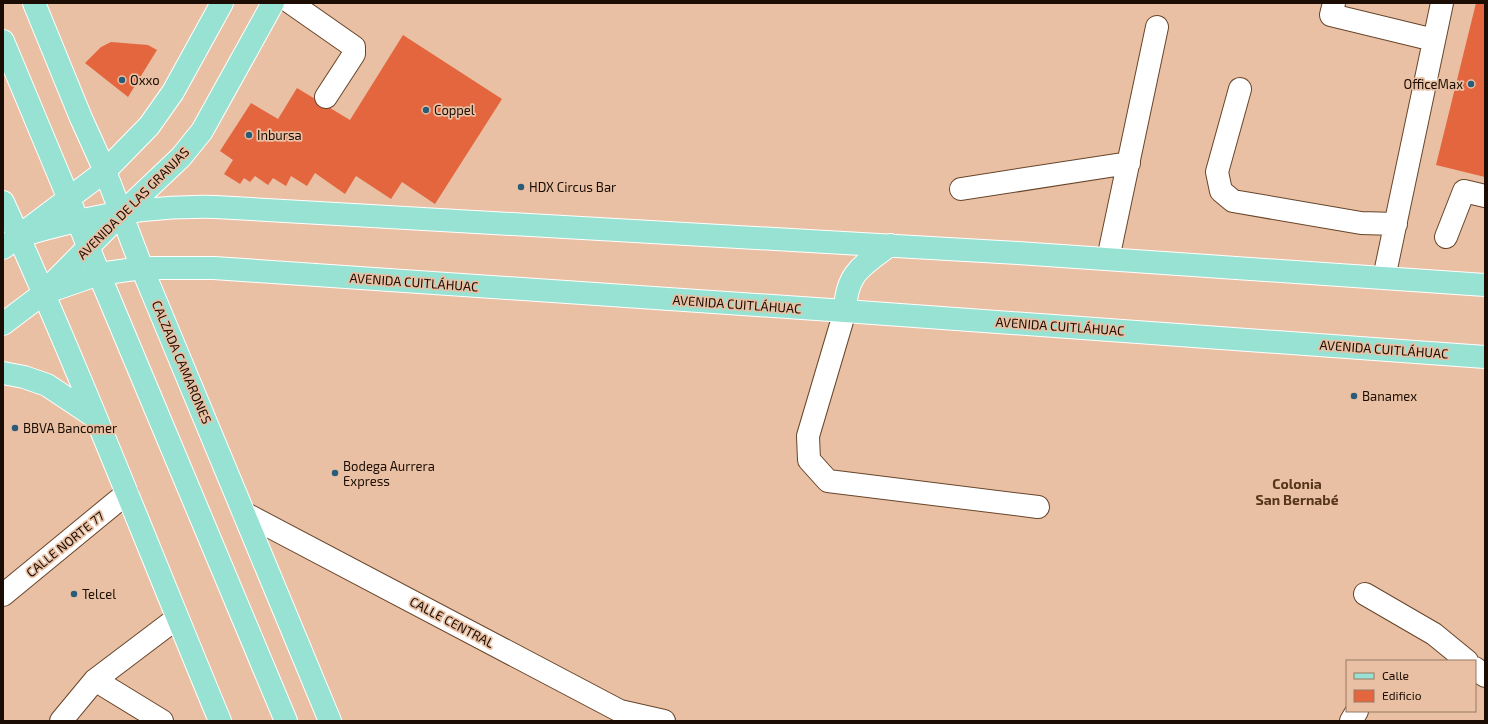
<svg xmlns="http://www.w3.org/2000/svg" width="1488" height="724" viewBox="0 0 1488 724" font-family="'Exo 2',sans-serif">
<rect width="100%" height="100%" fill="#e9c0a3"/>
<!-- building -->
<path fill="#e3663f" d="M1476 3H1485V177L1436 165Z
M403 35 502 99 435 204 402 182 391 199 356 176 345 194 315 173 307 186 291 176 286 186 273 178 268 185 255 176 250 182 244 178 240 184 224 174 233 160 220 151 251 103 278 119 297 88 350 120Z
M111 42 148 45 157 50 128 97 85 63 101 47Z"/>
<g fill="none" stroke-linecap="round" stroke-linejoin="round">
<!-- minor casing -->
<g stroke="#67452b" stroke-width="24">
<path id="minor" d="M291 3 354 47V54L326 97
M1334 3 1331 15 1434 40
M1240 89 1217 172 1221 191 1233 201 1361 223 1396 224
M961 189 1129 163
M1446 237 1464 191 1485 196
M1108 259 1157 27
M1384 278 1442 3
M845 311 808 436 809 460 828 481 1038 507
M244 513 620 711 664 721
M1365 594 1434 634 1467 661
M3 595 127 493
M1475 668 1485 676
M95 680 162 721
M61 721 95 680 177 618
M1351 721 1357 711"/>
</g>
<!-- major casing -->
<g stroke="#fff" stroke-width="24">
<path id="major" d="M34 3 81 118 105 171 142 268 330 721
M3 41 78 221 99 274 286 721
M3 202C81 373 148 548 220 721
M19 236C38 231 58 225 78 221 122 211 169 206 215 207L1018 253 1485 285
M3 248 105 171 149 126 173 92 222 3
M47 289 122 213 181 157 202 131 273 3
M845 311C846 273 862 266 890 245
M3 324 44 293 99 274 142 268H214L845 311 1485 357
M3 373 24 377 47 385 95 417"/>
</g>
<!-- minor -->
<use href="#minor" stroke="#fff" stroke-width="22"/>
<!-- major -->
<use href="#major" stroke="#97e2d3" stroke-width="22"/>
</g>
<!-- markers -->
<g fill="#2a5c79" stroke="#e9c0a3" stroke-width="1.5">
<circle cx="122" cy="80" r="4"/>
<circle cx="1471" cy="84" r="4"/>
<circle cx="426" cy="110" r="4"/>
<circle cx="249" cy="135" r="4"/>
<circle cx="521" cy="187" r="4"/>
<circle cx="1354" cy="396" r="4"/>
<circle cx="15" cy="428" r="4"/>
<circle cx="335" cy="473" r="4"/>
<circle cx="74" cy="594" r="4"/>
</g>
<g text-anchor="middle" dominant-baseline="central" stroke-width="3.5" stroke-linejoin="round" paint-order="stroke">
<!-- poi labels -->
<g font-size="13" fill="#1b0d04" stroke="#e9c0a3" text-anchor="start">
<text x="130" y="80">Oxxo</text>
<text x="1463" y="84" text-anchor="end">OfficeMax</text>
<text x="434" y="110">Coppel</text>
<text x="257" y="135">Inbursa</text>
<text x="529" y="187">HDX Circus Bar</text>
<text x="1362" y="396">Banamex</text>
<text x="23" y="428">BBVA Bancomer</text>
<text x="343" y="466">Bodega Aurrera<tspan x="343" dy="15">Express</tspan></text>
<text x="82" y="594">Telcel</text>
</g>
<!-- street labels -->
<g font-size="13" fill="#1b0d04" stroke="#e9c0a3">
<text transform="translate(133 203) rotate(-45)">AVENIDA DE LAS GRANJAS</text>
<text transform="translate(414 282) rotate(4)">AVENIDA CUITLÁHUAC</text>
<text transform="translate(737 304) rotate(4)">AVENIDA CUITLÁHUAC</text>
<text transform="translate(1060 326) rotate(4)">AVENIDA CUITLÁHUAC</text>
<text transform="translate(1384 349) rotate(4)">AVENIDA CUITLÁHUAC</text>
<text transform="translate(182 362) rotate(67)">CALZADA CAMARONES</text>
<text transform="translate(65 544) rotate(-39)">CALLE NORTE 77</text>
<text transform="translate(452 622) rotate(28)">CALLE CENTRAL</text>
</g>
<!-- neighbourhood labels -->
<g font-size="14" font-weight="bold" fill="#56351b" stroke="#e9c0a3">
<text x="1297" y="483">Colonia<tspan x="1297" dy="16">San Bernabé</tspan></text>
</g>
</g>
<!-- border -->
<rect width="1488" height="724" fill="none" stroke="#1b0d04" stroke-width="8"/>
<!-- legend -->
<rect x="1346" y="660" width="130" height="52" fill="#e9c0a3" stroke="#977863"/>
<rect x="1354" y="673" width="20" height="6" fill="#97e2d3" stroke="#977863"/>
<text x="1382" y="680" font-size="12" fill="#1b0d04">Calle</text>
<rect x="1354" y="690" width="20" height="12" fill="#e3663f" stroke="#977863"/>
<text x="1382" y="700" font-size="12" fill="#1b0d04">Edificio</text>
</svg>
